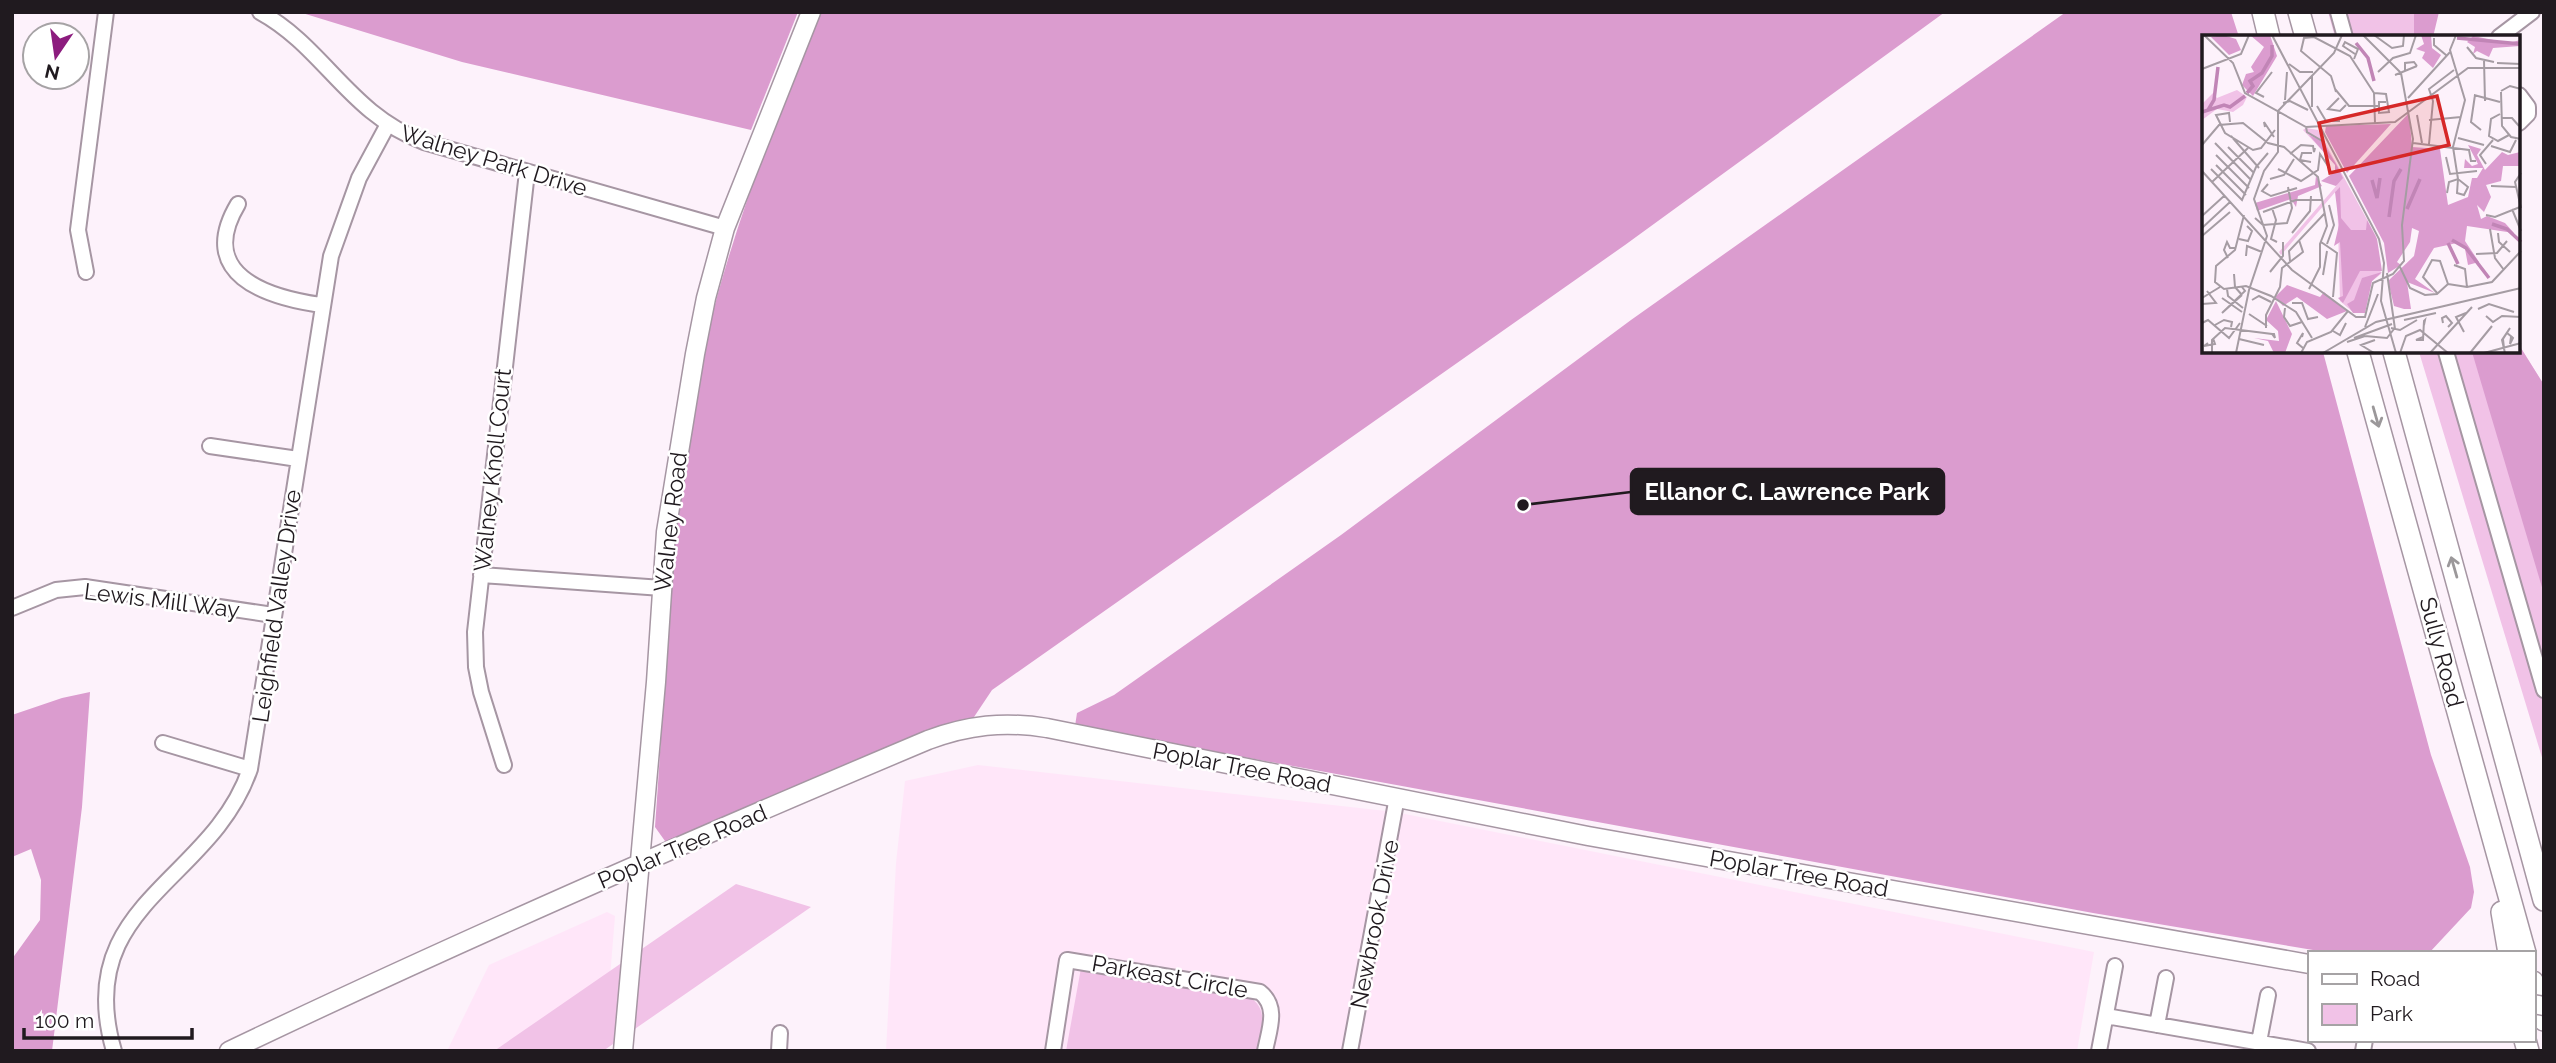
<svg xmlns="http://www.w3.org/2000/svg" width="2556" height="1063" viewBox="0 0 2556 1063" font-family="Raleway,sans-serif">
<rect width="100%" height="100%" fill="#fdf2fb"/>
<!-- built -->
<path fill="#ffe6f9" d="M978 765 1395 812 2094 952 2077 1051H886L896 863 905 781Z
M607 912 615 916 604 1051H447L489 965Z"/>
<!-- green -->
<path fill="#f1c2e7" d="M2328 12H2429L2425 37H2335Z
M2519 345 2544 385V764L2419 352H2519Z
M736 884 811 907 603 1051H494Z
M1081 968 1249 997C1270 1009 1261 1031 1258 1051H1066Z"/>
<!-- forest -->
<path fill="#db9ccf" d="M299 12H798L751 130 462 62Z
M818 12H1945L1625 245 992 690 970 723 678 842 665 841 655 827C665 692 669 554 690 421 712 279 766 145 818 12Z
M2066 12H2231L2239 37H2204V352H2323L2431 755 2470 867 2474 892 2471 908 2429 953H2331L2093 913 1075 726 1077 713 1114 695 1341 535 1631 320Z
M2414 12H2439L2433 37H2414Z
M2519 345 2544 385V594L2472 352H2519Z
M90 692 82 807 52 1051H12V959L40 920 41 880 31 849 12 857V715L62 698Z"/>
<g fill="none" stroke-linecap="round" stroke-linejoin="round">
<!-- minor casing -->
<g stroke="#a696a3" stroke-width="18">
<path id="minor" d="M260 12C324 47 349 114 424 142L725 228
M2338 12 2345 37
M2499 37 2532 12
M2519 95 2528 107V114L2519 123
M238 204C196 274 265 297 321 305
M86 272 78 230 106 12
M2446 352 2544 690
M210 446 298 459
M481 575 662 588
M12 608 56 590 85 587 273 615
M163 743 250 769
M504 765 481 692 476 667 475 632 527 172
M2106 1016 2308 1051
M2157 1025 2166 978
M2259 1042 2268 995
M114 1051C71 904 211 883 250 769L331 256 359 178 387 126
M779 1051 780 1033
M1053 1051 1067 960 1260 992C1279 1007 1269 1030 1265 1051
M1350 1051 1397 797
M2099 1051 2115 966
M2363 1051 2365 1040"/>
</g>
<!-- major casing -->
<g stroke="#a696a3" stroke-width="21">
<path id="major" d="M229 1051C459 941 693 839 928 740 968 725 1004 721 1047 728L1588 836 2309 964
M623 1051 656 682 666 532 695 354 706 298 725 228 811 12"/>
</g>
<!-- highway casing -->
<g stroke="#a696a3" stroke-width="24">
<path id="highway" d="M2263 12 2269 37
M2299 12 2306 37
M2358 352 2525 953
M2394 352 2544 900
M2502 912 2509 953
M2533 982 2544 1020
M2525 1040 2528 1051"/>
</g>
<!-- minor -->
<use href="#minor" stroke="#fff" stroke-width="14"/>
<!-- major -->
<use href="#major" stroke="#fff" stroke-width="18"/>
<!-- highway -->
<use href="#highway" stroke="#fff" stroke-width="21"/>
<!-- major-bridge casing -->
<g stroke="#a696a3" stroke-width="21" stroke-linecap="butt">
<path id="major-bridge" d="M2533 1004 2544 1006"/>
</g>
<!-- major-bridge -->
<use href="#major-bridge" stroke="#fff" stroke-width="18"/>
</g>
<!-- one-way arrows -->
<defs><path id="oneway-shaft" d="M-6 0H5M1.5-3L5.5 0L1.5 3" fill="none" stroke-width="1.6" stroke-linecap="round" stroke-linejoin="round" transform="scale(1.75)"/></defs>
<g stroke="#9b989a">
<use href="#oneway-shaft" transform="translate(2376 417) rotate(74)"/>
<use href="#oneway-shaft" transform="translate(2454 567) rotate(-106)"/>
</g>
<g text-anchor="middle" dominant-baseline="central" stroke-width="5" stroke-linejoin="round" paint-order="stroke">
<!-- street labels -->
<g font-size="23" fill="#201a1f" stroke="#fff">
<text transform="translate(494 160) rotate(17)">Walney Park Drive</text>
<text transform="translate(492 470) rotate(-84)">Walney Knoll Court</text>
<text transform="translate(670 522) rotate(-83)">Walney Road</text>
<text transform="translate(162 600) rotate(7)">Lewis Mill Way</text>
<text transform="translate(276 606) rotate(-82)">Leighfield Valley Drive</text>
<text transform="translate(2442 652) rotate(75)">Sully Road</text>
<text transform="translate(1242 767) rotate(11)">Poplar Tree Road</text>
<text transform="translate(682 846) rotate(-23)">Poplar Tree Road</text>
<text transform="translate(1799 873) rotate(10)">Poplar Tree Road</text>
<text transform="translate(1374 924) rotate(-79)">Newbrook Drive</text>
<text transform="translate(1170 976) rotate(10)">Parkeast Circle</text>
</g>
</g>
<!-- overview -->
<g transform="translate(2202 35)">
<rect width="318" height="318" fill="#fdf2fb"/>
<path d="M35 55 45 62 41 70 31 77 15 74 0 85V69L11 58 15 63ZM104 93 116 95 174 201 179 239 170 246 152 278 138 266 135 155 79 220 77 217 135 150 133 129 101 95Z" fill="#f1c2e7"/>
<path d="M21 0 34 4 39 15 27 20 9 2ZM48 0H68L75 21 51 61 40 50 44 39 52 37 49 32 62 12ZM219 0H229L230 13 239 20 231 33 220 23 223 17 214 14 222 9ZM271 1 307 8 318 5V11L291 13 287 22 275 16 271 19 273 12 265 7ZM207 78 210 112 238 114 246 170 266 162 270 143H275L281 133H262L263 124 270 131 276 129 266 110 279 114 275 120 283 135 300 117 306 120 318 117V131H301L299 146 284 150 289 162 282 177 275 170 279 184 285 181 303 188 312 198 265 191 263 206 277 227 266 230 263 214 255 208 232 213 213 244 233 258 205 247 209 274H202L192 271 186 246 212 221 217 196 210 193 208 207 195 227 199 230 186 238 182 208 147 141ZM189 89 145 138 123 97 124 91ZM107 100 120 106 134 129 141 143 134 151 119 146 133 137V130ZM114 141 120 151 96 161 94 172 89 164 55 176 53 168 113 150ZM138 152 139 183 149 195H164L165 185 175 204 180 236H158L141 268 136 263 141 261 138 207 132 211 137 190 133 157ZM180 237 170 246 163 278H151L145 269 152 265 160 243ZM85 250 118 262 122 257 145 276 125 284 95 262 81 271 73 262ZM74 266 90 299 83 318H72L66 306 52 303 77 306 76 296 64 285Z" fill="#db9ccf"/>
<path fill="none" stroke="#c185b6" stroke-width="3.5" d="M255 3 319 9M154 8 166 23 172 46M45 58 51 51 48 46 60 38 70 21V10M6 75 12 65 16 32M0 77 22 70 28 72 43 61M170 145 175 163 178 143M205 174 218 144M187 182 192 146 199 134M290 189 305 194 319 207M250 205 264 213 287 243M246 208 256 229"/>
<path fill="none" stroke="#a59ca3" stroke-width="2" d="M2 0 31 28 43 58 104 92 193 87 266 33H319M70 0 177 204 182 228 179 266 194 318M172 0 190 13 201 11 202 0M232 3V10L244 20M265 12 274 23 292 27M152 24 156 14 143 7 141 11 153 19M282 25 283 66M295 28 319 29M87 29 98 37H111M0 34 39 19 47 0M203 36V28L212 27 215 31M176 37 191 23 208 18 214 0M193 40 215 31M133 54 147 71H176M299 56 308 51 319 54M134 57 129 41 99 16 102 3 112 2 148 21 172 58M299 57 300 91 309 102 319 104M172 58 173 88M172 58 184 59 187 77 177 78V67H184M272 60 298 67M273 60 269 87 279 95M62 62 54 58 70 37M137 63 126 74 138 76 144 70M206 63 249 16M83 65 85 37M81 68 88 66 106 75M115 71 124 86H138M110 72V40M298 79 289 84 287 101 296 106 307 100M215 80 220 108M299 83H310L317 91M227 85 259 82M28 87 27 78 14 80 23 98 51 115 59 113 73 95M63 92 62 87 72 102M104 92 105 97 122 107M29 101 57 133M256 103 282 110M13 108 49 145M211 108 267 115 269 126H274M227 109 231 66 227 54 252 35M0 110 17 90 41 88 66 108 82 112 116 142 125 191 118 209V232L107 254M289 111 308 117 314 105M26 112 52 138M88 119 99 110 111 111 112 117 113 113M14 120 47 153M244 122 248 139 275 136M109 127 98 125 100 118H110M284 129 278 120 291 105M14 130 44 160M9 134 40 165 54 132 66 118M76 134 99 146 116 135 118 119 124 128V124M0 136 90 235 154 282H163L171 248 191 239 202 226 200 190 211 104 199 38 161 0M319 138 313 147 319 173M68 144 82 140 92 124M10 147 46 113M66 149 60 156 69 161 95 153M289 151 314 152M245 158 247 147 256 144 266 152 262 160 255 158 256 144 251 112 263 65 248 15 254 0M70 173 74 185 69 204 75 207M310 174 319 196M61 177 94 165H121M42 180 33 215 14 231 13 247 22 254 44 251 69 261 94 277 110 303M284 180 293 182 318 172M0 181 22 161M53 183 61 190 85 188 90 173 86 152M0 193 28 167M288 194 293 223 302 235M90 198 108 176 109 161M296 198 297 207 308 217M0 201 28 177M37 204 46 206 50 196 45 191M119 207 135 218 131 262M125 209 132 190 127 170M274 219 295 218 305 206M44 221 45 211 60 217M26 223 22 215 25 207 28 213H34M88 226 87 216 123 178M252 230 263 234 265 252M198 232 208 253 223 260 235 259 246 249M68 237 81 221V207M185 238 193 294M32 239 33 252 40 260M121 240 125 216M246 249 265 252 290 247 319 216M40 252 43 256 20 278 40 260M25 254 26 261 41 273M236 259 221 242 230 225 238 226 246 249M0 263 18 252M20 263 40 277M50 265 57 261 69 267M90 268H100L106 284 116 282M0 269 14 268 5 256M83 273 82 282 88 291 100 287M276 274 287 269 312 277M47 279 65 291M284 281 291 287 300 281 319 282M202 285 234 278M0 288 6 285 27 303 38 288M241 288 240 283 244 281 250 288 246 292M13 290 22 285 30 287 29 292M163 292 176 259M64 293V280L78 252 80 233 101 217 97 205M189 293 198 295 215 285M131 296 138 300 144 288M262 297 254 282 264 278M305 298 310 302 311 303 308 309 309 302M100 302 101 298 95 308 101 313M221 302 214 305H221L222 286 223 285 222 290M152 303 190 289M37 304 62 310M145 307 163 301 185 303 192 294M6 308 2 311 13 309 11 303M302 313 301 304 308 293 300 305 303 318M2 318H36M10 318V305L23 293 70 299 73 303 72 299H70M34 318 47 255 65 201 52 164 62 136 76 117V76L132 18 140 0M99 318 105 307 129 297 146 276M121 318 174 287 319 253M172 318 159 310 173 305M198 318 204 301 218 295 246 318M228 318 270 272M268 318 290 291M282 318 319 308"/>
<path fill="#d62828" fill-opacity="0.15" stroke="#d62828" stroke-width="3.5" d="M235 61 247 110 128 138 117 88Z"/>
<rect width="318" height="318" fill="none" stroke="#201a1f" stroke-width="3.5"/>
</g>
<!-- callouts -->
<path fill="none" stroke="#201a1f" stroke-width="2.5" d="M1523 505L1631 492"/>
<circle fill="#201a1f" stroke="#fff" stroke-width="2.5" cx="1523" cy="505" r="7"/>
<rect fill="#201a1f" stroke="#201a1f" stroke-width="2.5" x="1631" y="469" width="313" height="45" rx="7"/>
<g font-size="24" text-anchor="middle" font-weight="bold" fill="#fff">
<text x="1787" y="500">Ellanor C. Lawrence Park</text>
</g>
<!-- border -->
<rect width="2556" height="1063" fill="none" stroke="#201a1f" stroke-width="28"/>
<!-- legend -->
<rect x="2308" y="951" width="228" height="91" fill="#ffffff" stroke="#a6a3a5" stroke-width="2"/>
<rect x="2322" y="974" width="35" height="10" fill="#ffffff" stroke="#a6a3a5" stroke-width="2"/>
<text x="2370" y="986" font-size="21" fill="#201a1f">Road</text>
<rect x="2322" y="1004" width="35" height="21" fill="#f1c2e7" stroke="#a6a3a5" stroke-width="2"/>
<text x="2370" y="1021" font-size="21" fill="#201a1f">Park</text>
<!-- north arrow -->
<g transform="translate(56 56) rotate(193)"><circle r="33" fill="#ffffff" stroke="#a6a3a5" stroke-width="2"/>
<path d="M0-5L12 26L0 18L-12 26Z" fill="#8c1c7e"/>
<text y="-10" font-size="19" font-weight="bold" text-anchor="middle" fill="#201a1f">N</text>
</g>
<!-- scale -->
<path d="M24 1028v10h168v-10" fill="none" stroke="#201a1f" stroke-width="3.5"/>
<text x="35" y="1028" font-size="21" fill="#201a1f" stroke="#ffffff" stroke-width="5" paint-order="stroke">100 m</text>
</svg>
